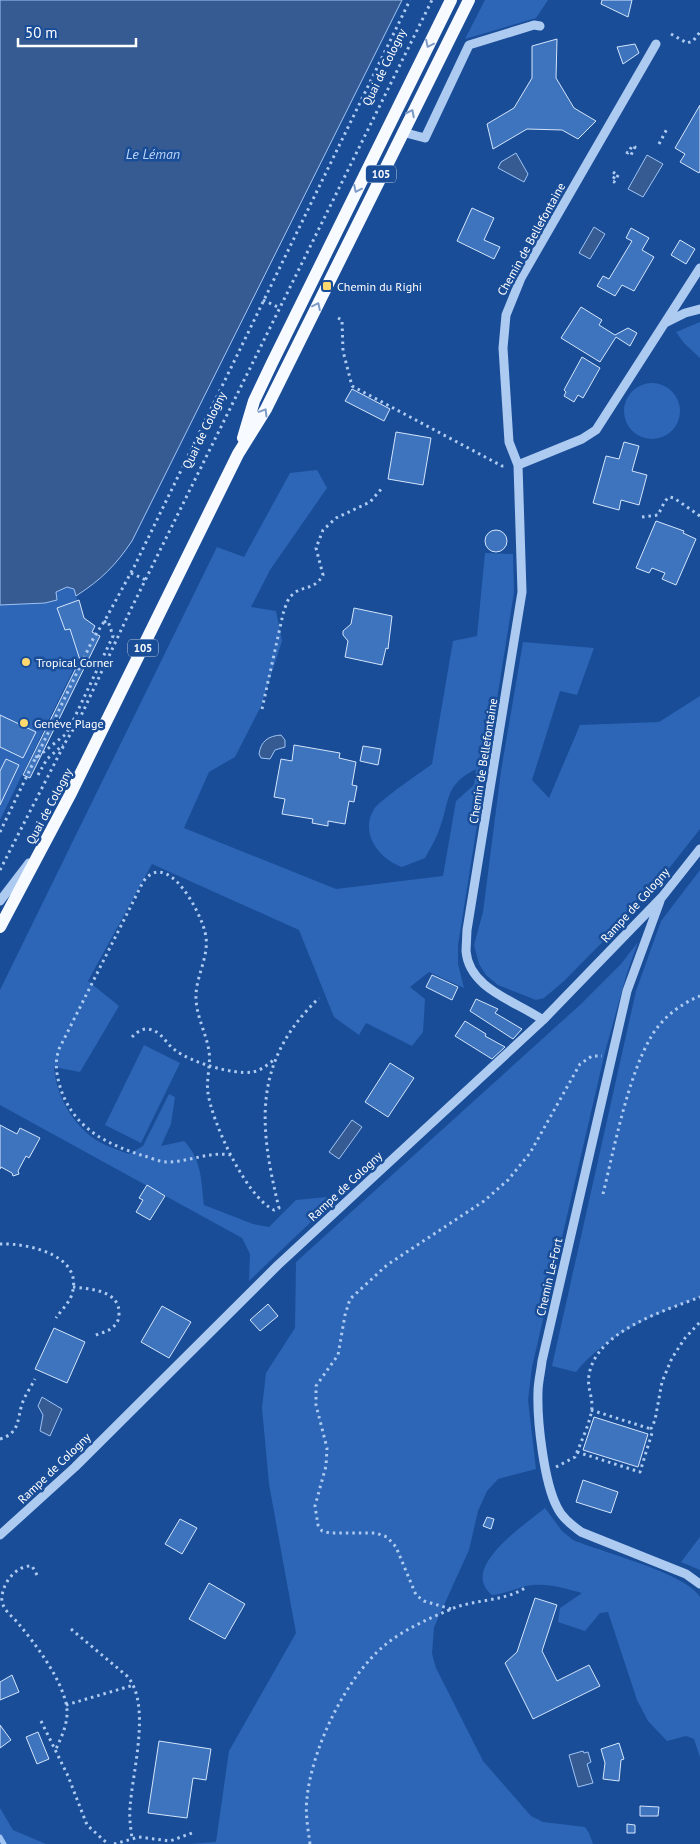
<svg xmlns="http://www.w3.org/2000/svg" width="700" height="1844" viewBox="0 0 700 1844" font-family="'PT Sans',sans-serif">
<rect width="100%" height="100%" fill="#194d98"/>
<!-- green -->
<path fill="#2d66b6" d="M485 0H548L536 18 465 39Z
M700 322V358L684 343 676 332Z
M624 411a28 28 0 1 1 56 0a28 28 0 1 1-56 0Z
M317 470 327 488 270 570 251 607 276 611 282 641 261 706 235 757 209 772 184 828 336 889 443 876 456 801 474 785 476 769C443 786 451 800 439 830 436 839 430 849 425 858L402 867C380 859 359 834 374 809 380 800 420 773 432 764L453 641 477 636 485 553 513 554 514 592 458 945V964L464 988 429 972 410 987 425 999 423 1032 412 1046 366 1023 359 1035 334 1017 299 930 152 864 88 981 119 1006 80 1072 54 1067C56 1095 72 1124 96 1140 106 1146 118 1150 129 1154L143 1146 169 1094 175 1097 171 1124 161 1146 184 1141C202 1160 201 1180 204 1205L253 1224 269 1227 296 1200 338 1196 249 1281 250 1254 242 1238 0 1105V990L217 547 244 557 290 473Z
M67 587 74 589 83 618 95 625 0 820V605L45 603 56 592Z
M523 642 594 648 577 695 560 691 532 780 549 798 580 725 659 722 700 696V829L644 900 564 981 544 998 536 1000 498 985 486 975 479 964 474 945 483 912 501 771Z
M700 870V1297C655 1314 607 1334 576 1372L552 1366 636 991 661 921Z
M638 942 627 973 605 1052 532 1367 528 1400 536 1469 498 1479 487 1491 478 1511 469 1550 434 1627 432 1654 436 1668 483 1761 531 1816 543 1822 585 1827 589 1833 593 1844H189L216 1842 229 1751 296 1633 269 1484 262 1408 266 1373 295 1328 296 1262 581 1004 621 964Z
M144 1045 180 1063 141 1143 105 1125Z
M545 1508 562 1531 573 1540C601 1552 686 1573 700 1597V1757L694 1739 686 1736 667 1741 648 1721 637 1700 608 1612 600 1613 585 1631 558 1622 560 1608 582 1593C564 1588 545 1582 526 1586 514 1589 504 1594 492 1595 458 1568 526 1524 545 1508Z
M700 1537V1570L681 1562Z
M0 1808 13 1830 46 1844H0Z"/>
<!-- water -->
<path fill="#355b92" stroke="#a0c4f3" d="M0 0H402L132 541C115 566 102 579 76 596L74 589 67 587 56 592 57 600 45 603 0 605Z
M516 153 528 174 524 182 498 168 501 162Z
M647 155 663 164 643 197 628 189Z
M594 227 605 234 590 259 579 253Z
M281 735 285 740V747L275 750 270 759 261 758 259 754C261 741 268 736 281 735Z
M352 1120 362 1127 339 1159 329 1152Z
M42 1397 62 1409 50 1436 40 1431 43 1415 38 1406Z
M583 1751 584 1753 588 1752 591 1762 587 1764 593 1783 578 1787 569 1755Z"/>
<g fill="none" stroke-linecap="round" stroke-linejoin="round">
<!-- stream -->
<path stroke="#a0c4f3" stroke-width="5" d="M0 1837 4 1844"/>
</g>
<!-- building -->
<path fill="#3e74bd" stroke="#d4e5fc" d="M602 0H632L628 17 601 4Z
M557 39 556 78 574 108 596 121 578 139 562 130 527 129 493 149 487 124 514 108 532 78V46Z
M635 44 639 53 623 64 617 47Z
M700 105V171L699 173 680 162 685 154 675 148Z
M472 208 494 218 484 240 500 247 494 259 457 241Z
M631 228 649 238 642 250 654 257 634 291 622 285 615 296 597 286 603 276 609 279 632 241 626 238Z
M680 240 695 249 686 264 671 255Z
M581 307 602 320 599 325 615 335 628 328 637 333 630 346 616 337 600 362 561 338Z
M582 357 600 368 583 398 578 395 574 402 564 396 566 392 564 390Z
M352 389 390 409 384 421 345 401Z
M396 432 431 438 423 485 388 479Z
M624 442 639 446 632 471 647 475 639 505 621 500 619 510 593 503 606 456 619 459Z
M656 521 684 531 683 533 696 539 676 585 662 579 665 573 652 568 649 573 636 568Z
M485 541a11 11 0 1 1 22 0a11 11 0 1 1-22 0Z
M79 600 84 618 95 626 92 632 100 636 30 778 23 775 80 660 70 629 65 630 57 608Z
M354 608 392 616 388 649 386 648 382 665 345 657 348 641 343 635V631L351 624Z
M0 715 36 732 23 758 0 747Z
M294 745 340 753 339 758 356 762 352 785 357 786 354 802 349 801 345 824 328 821V826L312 823 313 819 282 814 285 799 274 797 281 759 292 761Z
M363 746 381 749 378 765 360 761Z
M6 759 19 765 0 805V771Z
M432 975 458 987 452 1000 426 987Z
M476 999 498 1009 495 1013 522 1029 513 1039 470 1011Z
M465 1021 486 1034 485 1036 505 1047 492 1059 455 1036Z
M390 1063 414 1078 388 1117 365 1102Z
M0 1125 17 1134 20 1128 40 1138 29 1158 26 1156 18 1171 19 1174 13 1176 12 1173 1 1167 0 1169Z
M147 1185 165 1196 150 1220 136 1212 143 1200 139 1198Z
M268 1304 278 1316 260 1331 250 1320Z
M162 1306 191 1322 169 1358 141 1342Z
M54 1328 85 1342 67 1383 35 1369Z
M594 1417 648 1434 638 1467 583 1450Z
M583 1480 618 1492 611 1513 576 1502Z
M487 1517 494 1519 491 1529 483 1526Z
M180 1519 197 1528 182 1554 165 1544Z
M209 1583 245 1604 225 1639 189 1619Z
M535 1598 557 1605 542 1651 557 1681 589 1665 600 1686 533 1719 505 1663 517 1652Z
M12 1675 19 1692 0 1700V1682Z
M0 1725 11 1740 0 1748Z
M38 1732 49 1759 37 1764 26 1737Z
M159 1741 211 1749 206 1780 193 1778 187 1818 148 1813Z
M619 1743 624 1759 621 1760 619 1781 603 1779 605 1763 601 1749Z
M640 1806 659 1807 658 1816H640Z
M627 1824 635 1825V1833H627Z"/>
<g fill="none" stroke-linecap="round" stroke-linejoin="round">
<!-- path -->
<path stroke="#adcaf1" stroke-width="3" stroke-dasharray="2.5 4" stroke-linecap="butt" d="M671 34 687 43 693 41 700 32
M659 144 668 127
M626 152 628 153 632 146 635 147 630 157
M613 172 616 174 612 181 614 182 620 172
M263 300 280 308
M338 318 342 320 343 351 352 386 502 466H505
M642 517 658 515 665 501 669 497 674 498 700 516
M131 573 146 580
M262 709 283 614C285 608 287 600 291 596 302 584 313 592 323 575L316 548 323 530 336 518 370 502 383 487
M36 758 94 637 104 622
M38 775 47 759 63 745
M0 832 35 759 66 734 72 723 113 636 108 621 104 622 134 567 410 0
M0 870 65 743 80 718 130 611 432 0
M132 1037C136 1033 142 1028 148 1029 162 1031 165 1043 175 1050 190 1062 233 1075 252 1072 261 1071 268 1064 275 1059
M231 1155C210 1151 189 1162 167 1162 159 1162 149 1157 141 1155 103 1143 70 1125 59 1083 56 1071 55 1061 59 1049L143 882C167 848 200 911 205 932 211 955 195 976 196 999 197 1018 206 1033 209 1051 211 1065 206 1079 208 1093 212 1122 246 1197 274 1210L279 1208C259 1126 252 1062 319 998
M603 1194C614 1149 628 1076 651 1037 662 1018 680 1004 700 996
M0 1244C29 1243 89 1256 70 1299 66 1306 60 1312 56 1318
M73 1287C90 1289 120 1290 119 1314 119 1320 117 1324 112 1328 107 1332 100 1333 94 1336
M591 1410 651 1429
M0 1439C20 1433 17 1420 22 1404 25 1395 31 1387 35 1379
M577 1452 640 1472 652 1433 651 1429 655 1420 662 1382 672 1358 685 1338 700 1322
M556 1467 575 1457C580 1444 592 1419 592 1406 592 1395 587 1387 589 1375 596 1331 664 1311 700 1297
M37 1575 32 1566C15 1565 0 1586 2 1602 5 1612 12 1616 18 1623 36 1645 59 1675 66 1703 70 1720 62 1736 55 1751
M451 1609 424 1601 416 1595 396 1547 387 1537 376 1533H330L322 1531 318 1525 315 1506 326 1466 327 1448 316 1405V1386L338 1355 345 1315 350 1299 387 1265 484 1201 508 1180 530 1153 580 1064 592 1056H602
M71 1629 127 1676C152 1704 132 1773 130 1808 129 1819 131 1829 132 1839
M66 1705 134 1685
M41 1721 68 1776 87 1825 108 1844
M114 1844 139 1837 170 1841 192 1833
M310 1844C308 1829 305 1813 307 1798 312 1748 346 1677 385 1645 403 1630 428 1619 449 1610 473 1599 503 1602 525 1588"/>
<!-- minor -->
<path stroke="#adcaf1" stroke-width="9" d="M402 132 425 138 469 45 534 25 540 26
M665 323 685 313 700 309
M518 465 582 439 596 430 700 268
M0 901 29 863
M660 901 627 991 542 1361C541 1371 538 1382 538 1392 537 1421 544 1482 557 1507 562 1518 572 1525 581 1532L686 1574 700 1584
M543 1020C516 1001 469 989 466 951L467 930 522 592 518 465 509 442 503 348 506 315 521 278 656 44
M0 1535 75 1467 278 1265 543 1020 662 897 700 849"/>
<!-- major -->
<path stroke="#f7faff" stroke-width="12" d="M243 438 254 401 272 363 451 0
M0 927 70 795 238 454 266 409 469 0"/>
</g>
<!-- one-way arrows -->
<defs><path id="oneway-chevron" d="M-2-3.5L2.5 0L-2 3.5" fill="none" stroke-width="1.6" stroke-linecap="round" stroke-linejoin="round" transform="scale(1.25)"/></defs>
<g stroke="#7d9bc6">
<use href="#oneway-chevron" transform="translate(429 44) rotate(116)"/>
<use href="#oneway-chevron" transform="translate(411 113) rotate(-63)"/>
<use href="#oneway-chevron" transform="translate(357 189) rotate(116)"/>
<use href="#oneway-chevron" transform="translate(317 306) rotate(-64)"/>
<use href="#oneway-chevron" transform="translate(264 412) rotate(-59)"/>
</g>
<!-- markers -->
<g fill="#ffd96d" stroke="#194d98" stroke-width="2">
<rect x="322" y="281" width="10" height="10" rx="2.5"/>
<circle cx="26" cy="662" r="5"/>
<circle cx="24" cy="723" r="5"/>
</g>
<g text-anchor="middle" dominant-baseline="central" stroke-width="5" stroke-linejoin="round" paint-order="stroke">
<!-- shield labels -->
<g fill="#194d98" stroke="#bacae0" stroke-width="1">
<rect x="366" y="165.5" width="30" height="17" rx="4"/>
<rect x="128" y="639.5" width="30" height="17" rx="4"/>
</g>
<g font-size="11" font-weight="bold" fill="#fff">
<text x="381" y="174">105</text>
<text x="143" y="648">105</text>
</g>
<!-- street labels -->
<g font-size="12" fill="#fff" stroke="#194d98">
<text transform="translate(384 67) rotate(-64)">Quai de Cologny</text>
<text transform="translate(531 239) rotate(-61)">Chemin de Bellefontaine</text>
<text transform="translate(204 430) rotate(-64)">Quai de Cologny</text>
<text transform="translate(483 761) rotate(-81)">Chemin de Bellefontaine</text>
<text transform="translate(49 806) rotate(-62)">Quai de Cologny</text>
<text transform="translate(635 905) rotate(-48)">Rampe de Cologny</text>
<text transform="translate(345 1186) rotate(-43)">Rampe de Cologny</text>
<text transform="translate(549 1277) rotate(-77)">Chemin Le-Fort</text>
<text transform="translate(54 1468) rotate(-44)">Rampe de Cologny</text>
</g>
<!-- poi labels -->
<g font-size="12" fill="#fff" stroke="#194d98" text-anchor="start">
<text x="337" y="286">Chemin du Righi</text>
<text x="36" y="662">Tropical Corner</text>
<text x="34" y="723">Genève Plage</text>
</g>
<!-- water labels -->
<g font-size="14" font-style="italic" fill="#bad4f7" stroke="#194d98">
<text x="153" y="154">Le Léman</text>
</g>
</g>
<!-- scale -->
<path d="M18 38v8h118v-8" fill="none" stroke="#ffffff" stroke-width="2.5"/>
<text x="25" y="38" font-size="15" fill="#ffffff" stroke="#194d98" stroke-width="4" paint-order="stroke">50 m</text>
</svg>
